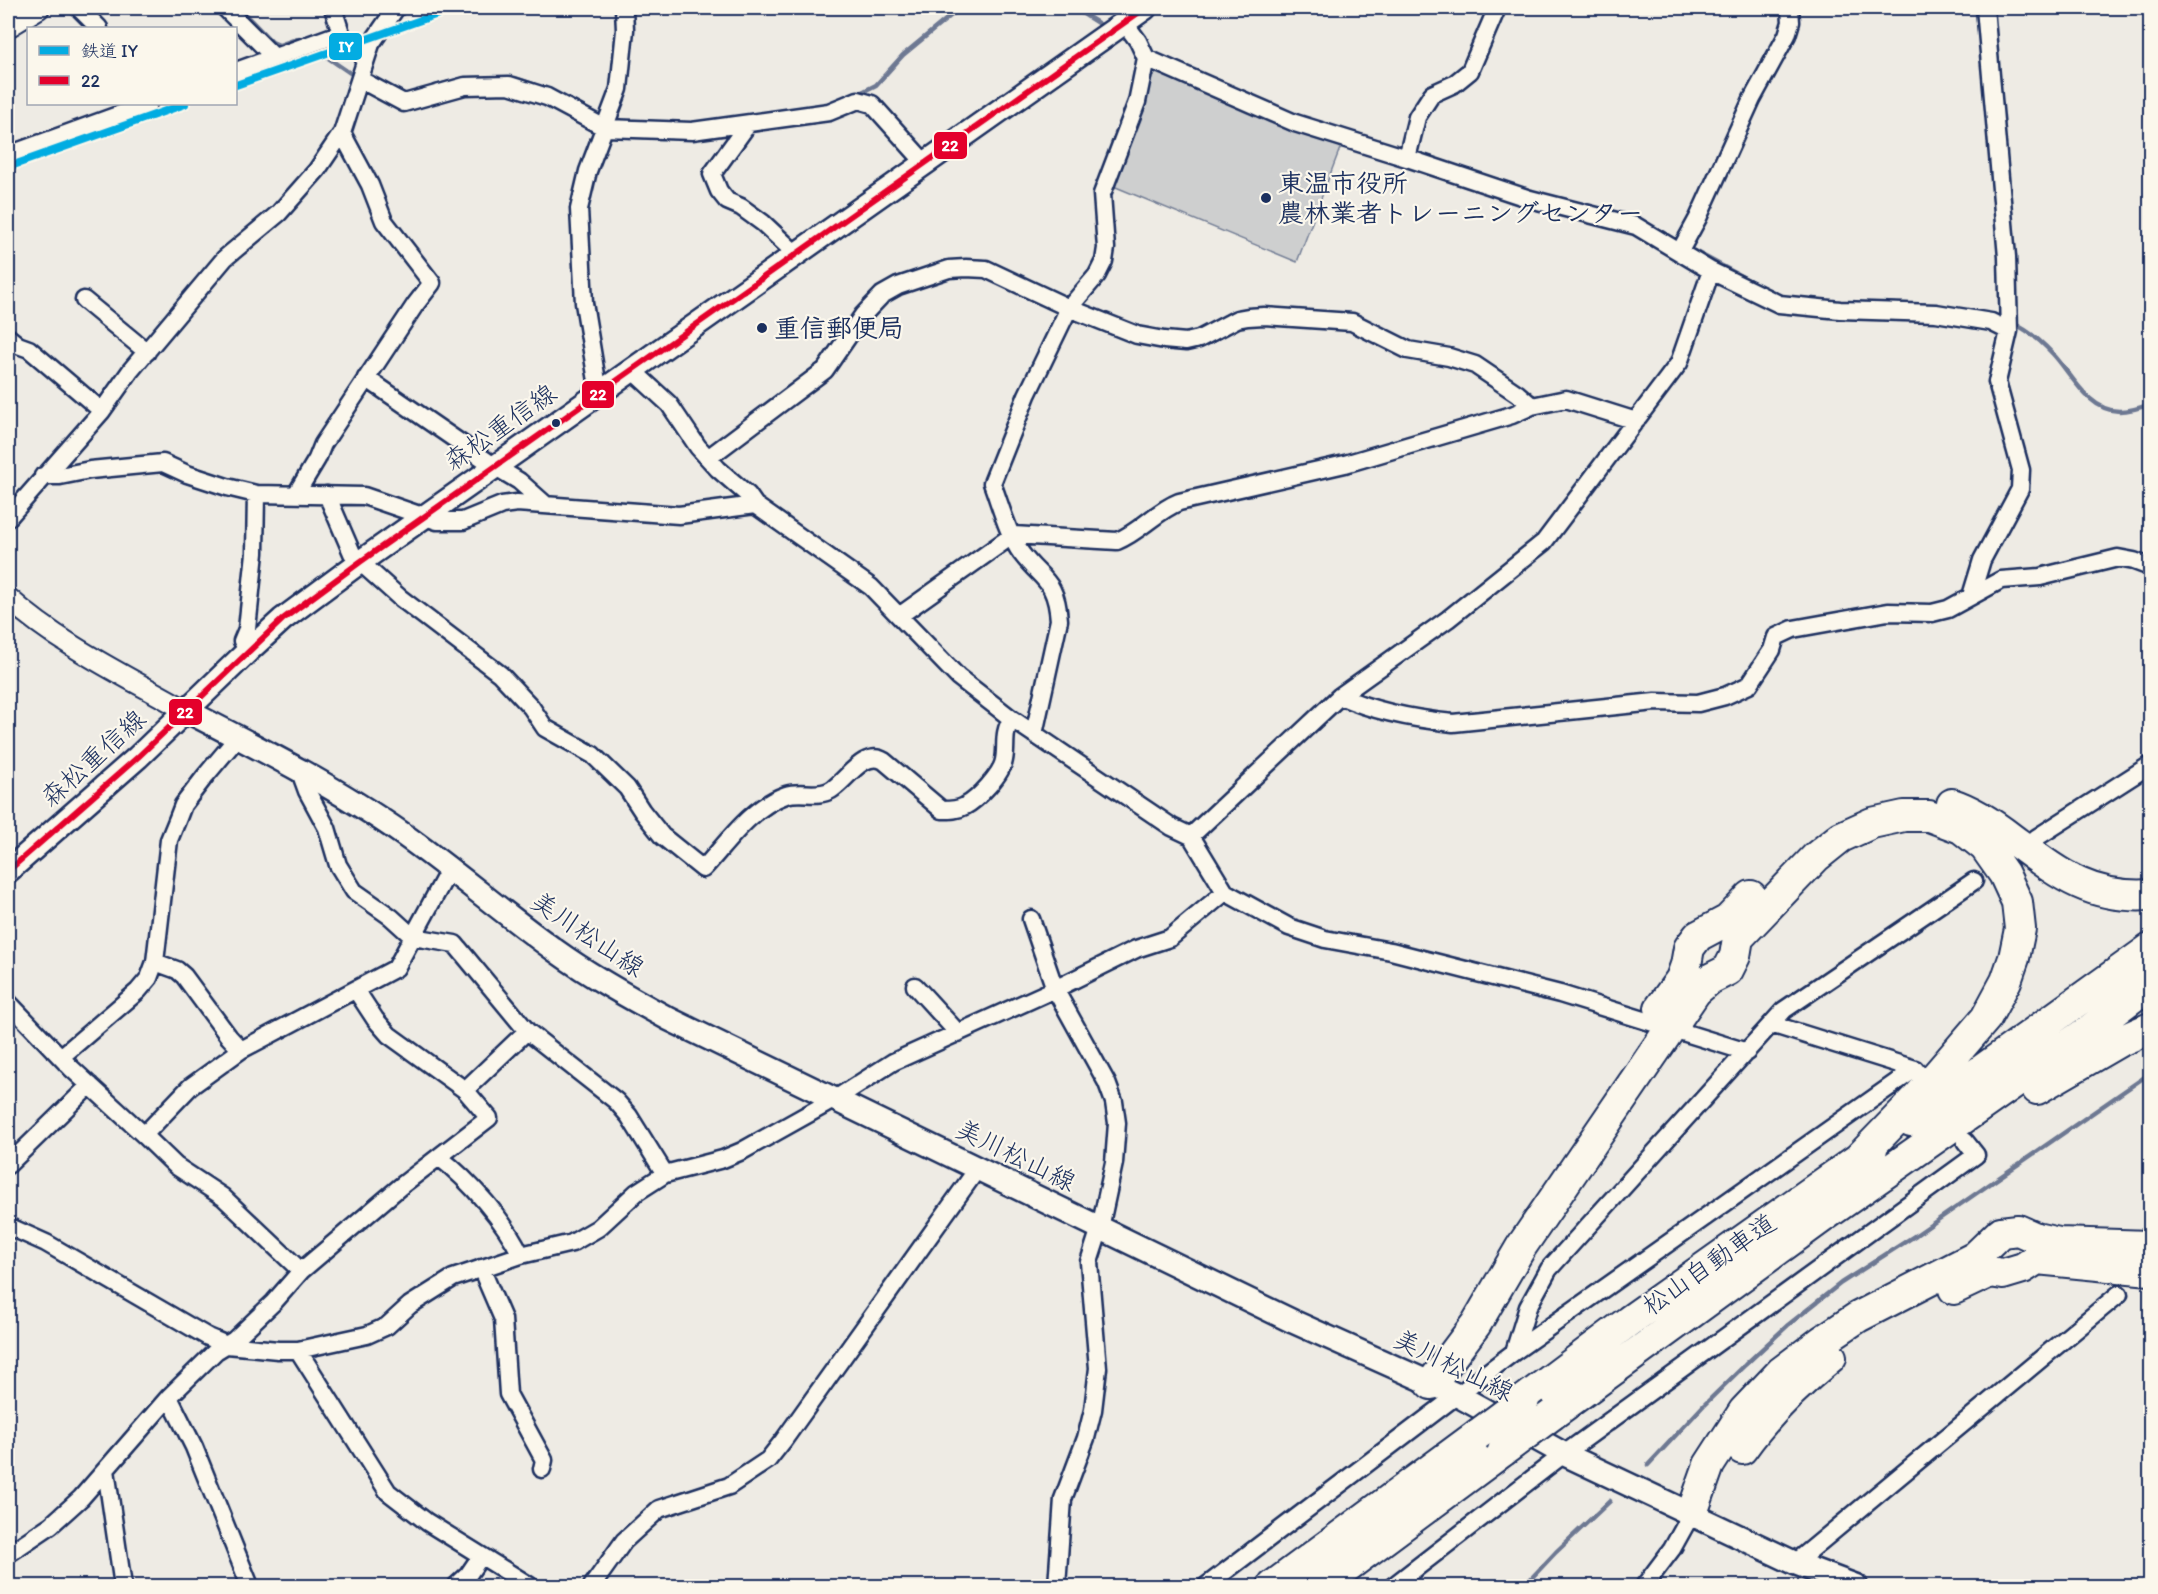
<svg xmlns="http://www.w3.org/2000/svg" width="2158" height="1594" viewBox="0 0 2158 1594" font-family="Itim,'Klee One',sans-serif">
<rect width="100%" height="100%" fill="#eeebe4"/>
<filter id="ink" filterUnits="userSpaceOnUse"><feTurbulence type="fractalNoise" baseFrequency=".0167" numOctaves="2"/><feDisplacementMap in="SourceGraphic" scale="12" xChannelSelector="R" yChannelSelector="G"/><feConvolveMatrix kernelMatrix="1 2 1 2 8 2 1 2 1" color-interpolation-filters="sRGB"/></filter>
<g filter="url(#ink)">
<!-- green -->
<path fill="#cecfcf" stroke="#747f96" stroke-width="1.5" d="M1156 68 1342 143 1297 262 1111 185Z"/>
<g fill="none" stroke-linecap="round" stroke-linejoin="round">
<!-- stream -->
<path stroke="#6d7892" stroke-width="4.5" d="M239 8 272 42 279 45 299 38 306 42
M1074 8 1104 27
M312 47 350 73 358 75
M509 78H515L533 84
M432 87 462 79
M856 95 876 85 903 55 960 8
M1685 246 1752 282
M2012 323C2029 330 2041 341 2053 354 2071 373 2088 411 2119 411 2130 411 2140 408 2150 404
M1648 1465 1704 1405 1745 1365 1788 1325 1841 1283 1916 1235 2149 1074
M1524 1586 1556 1552 1610 1501"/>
<!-- minor casing -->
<g stroke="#1b2f5e" stroke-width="21">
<path id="minor" d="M79 8 99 28
M225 8 274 57
M1497 8 1470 71 1454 84 1432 94 1417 117 1407 158 1530 199 1636 226 1711 271 1779 304 1840 310 1936 313 1991 322 2009 331
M1146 58 1295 123 1407 158
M236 71 341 33 333 8
M361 80 404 103 465 86 509 85 547 97 605 128 692 131 829 112 858 100 872 104 925 163
M748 124 712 174 719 191 727 201 741 207 763 223 796 254
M8 155 148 104
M1680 251 1698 218 1752 99 1787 35 1791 22 1790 8
M84 300 147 352
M8 337 18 345 29 349 102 411
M632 370 669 404 698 447 718 469 748 495 755 505
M366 378 494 466 519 481 546 505
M599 393 584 303 579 209 588 171 619 89 625 30 624 8
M708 458 825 370 863 315 882 295 898 286 949 269 966 268 986 269 1069 308 1137 335 1164 340 1186 342 1199 339 1237 319 1248 317 1264 316 1352 322 1408 350 1449 357 1475 365 1518 394 1532 406
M43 476H60L90 470 163 463 187 474 227 487 256 494 364 496 437 521H463L502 505 517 503 679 515 755 505 871 587 958 677 1012 719 1172 827 1191 836 1225 892 1289 927 1325 939 1391 951 1560 994 1747 1052
M296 494 317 459 323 444 415 305 432 283 384 221 370 185 342 133
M327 495 352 553 360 562 399 597 500 674 531 707 545 728 593 755 627 788 642 811 662 836 703 869C727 843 751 807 786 795 801 790 817 798 831 790 846 781 864 749 884 761L942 810C950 810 958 810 965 806 977 800 1002 774 1004 760 1007 745 1002 733 1012 719
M8 518 102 411 131 370 225 258 279 213 317 170 342 133 371 44 396 8
M1971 596 1982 560 2020 489 2021 470 1997 382 2009 331 2007 257 1985 8
M899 616 1013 535 1117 541C1140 532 1156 511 1179 502L1345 464 1512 415 1532 406 1566 399 1636 421
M248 651 242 641 247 629 255 553 256 494
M1340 696C1375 712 1414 719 1453 723L1655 702 1698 703 1725 696 1749 685 1772 650 1776 637 1793 629 1888 612 1932 613 1948 609 2001 580 2040 577 2118 558 2134 561 2150 567
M1034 734 1059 620C1056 579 1042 581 1021 553 1008 535 1000 504 992 483L1027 395 1069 308 1097 275 1104 261 1106 248 1102 194 1137 102 1146 58 1138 41 1124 22
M299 769 307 791 327 828 338 865 354 891 391 917 413 937 455 944 527 1031 616 1101 629 1116 665 1174
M1191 836 1340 696 1448 619 1544 542 1679 363 1711 271
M2036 838 2150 765
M1031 919 1055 989 1107 1083 1114 1102 1117 1123 1114 1163 1100 1228 1089 1262 1098 1368 1093 1410 1086 1438 1063 1499 1057 1586
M155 962 177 970 184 976 229 1037 241 1050
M915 986 958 1033
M8 1002 71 1068 144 1135 190 1087 241 1050 396 968 449 870
M1771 1024 1915 1069 1919 1074
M61 1057 138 991 149 978 155 962 169 840 178 818 183 805 206 775 238 737
M465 1090 527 1031
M144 1135 176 1166 223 1197 301 1271
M440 1158C469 1180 505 1221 521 1255
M8 1165 90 1085
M8 1226 46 1243 208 1337 227 1345 278 1350H298L367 1335 387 1326 410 1305 453 1278 521 1255 572 1243 598 1228 637 1192 665 1174 723 1159 742 1151 835 1099 893 1062 1055 989 1136 949 1170 938 1225 892
M481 1268 503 1319 508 1394 544 1460 542 1469
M298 1350 388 1492 427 1522 530 1586
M1514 1352 1528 1307 1549 1269 1784 1010 1974 881
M169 1397 194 1447 250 1586
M106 1470 123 1586
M8 1554 51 1525 81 1498 169 1397 216 1351 234 1340 274 1302 301 1271 401 1186 489 1118 465 1090 389 1035 375 1019 356 990
M1795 1563 2119 1294
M456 1586 468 1575 481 1556
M592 1586 624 1541 659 1509 729 1486 768 1460 783 1441 978 1168
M1206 1586 1514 1352 1915 1069
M1393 1586 1564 1454 1976 1155 1965 1141
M1644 1586 1672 1549 1692 1513"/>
</g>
<!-- tertiary casing -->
<g stroke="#1b2f5e" stroke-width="24">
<path id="tertiary" d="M8 27 39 8
M8 598C60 645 126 676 187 711"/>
</g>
<!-- secondary casing -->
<g stroke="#1b2f5e" stroke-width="27">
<path id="secondary" d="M187 711C261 749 336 787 404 835 456 872 504 914 556 951 592 977 630 998 669 1019L1294 1322 1457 1395 1564 1454 1795 1563 1856 1586
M8 871 138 757 248 651 283 619 360 562 1145 8"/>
</g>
<!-- motorway casing -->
<g stroke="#1b2f5e" stroke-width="34">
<path id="motorway" d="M1952 804C1974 811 1994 825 2012 839 2059 874 2089 899 2150 895
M1660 1008 1681 979 1686 965 1689 948 1698 936 1728 920 1751 896
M2037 1089 2118 1042 2150 1028
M1911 1121 2150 949
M1954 1289 1990 1272 2003 1274 2023 1268 2037 1259 2150 1270
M1431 1384 1476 1324 1521 1247 1696 991 1710 979 1728 970 1735 956 1738 938 1816 857 1841 837 1872 823 1904 816H1929L1961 828 1985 847 2004 874 2017 902 2020 929 2014 958 2006 981 1986 1018 1918 1097 1857 1160
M1524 1400 1629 1321 1872 1149
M1553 1414 1820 1219 2088 1031 2150 984
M1742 1449C1767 1414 1798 1384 1831 1357
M1692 1513 1709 1465 1744 1411 1781 1372 1822 1341 1858 1317 1975 1257 2001 1232 2018 1230 2036 1238 2059 1243 2150 1246
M1273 1586 1477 1435
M1321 1586 1503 1451"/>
</g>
<!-- minor -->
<use href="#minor" stroke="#fbf7ec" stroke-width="16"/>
<!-- tertiary -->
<use href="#tertiary" stroke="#fbf7ec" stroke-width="20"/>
<!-- secondary -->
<use href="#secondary" stroke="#fbf7ec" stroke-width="22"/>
<!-- motorway -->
<use href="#motorway" stroke="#fbf7ec" stroke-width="30"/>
<!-- motorway-bridge casing -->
<g stroke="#1b2f5e" stroke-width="34" stroke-linecap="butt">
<path id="motorway-bridge" d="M1477 1435 1524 1400
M1503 1451 1553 1414"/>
</g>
<!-- motorway-bridge -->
<use href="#motorway-bridge" stroke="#fbf7ec" stroke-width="30"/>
<!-- bus-1 casing -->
<g stroke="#fbf7ec" stroke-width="10">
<path id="bus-1" d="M8 871 138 757 283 619 360 562 1145 8"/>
</g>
<!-- bus-1 -->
<use href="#bus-1" stroke="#e4002b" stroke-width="6"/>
<!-- rail-1 casing -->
<g stroke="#fbf7ec" stroke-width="12">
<path id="rail-1" d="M236 85 455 8
M8 167 185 104"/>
</g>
<!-- rail-1 -->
<use href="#rail-1" stroke="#03ace2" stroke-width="8"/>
</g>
</g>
<!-- markers -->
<g fill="#1b2f5e" stroke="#fbf7ec" stroke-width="2">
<circle cx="1266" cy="198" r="6"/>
<circle cx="762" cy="328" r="6"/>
<circle cx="556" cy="423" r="5"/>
</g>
<g text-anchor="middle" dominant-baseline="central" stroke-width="4.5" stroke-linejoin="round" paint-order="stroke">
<!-- poi labels -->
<g font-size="26" font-weight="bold" fill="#1b2f5e" stroke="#fbf7ec" text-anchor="start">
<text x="1278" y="183">東温市役所<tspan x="1278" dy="30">農林業者トレーニングセンター</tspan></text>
<text x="774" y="328">重信郵便局</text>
</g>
<!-- street labels -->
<g font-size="26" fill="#1b2f5e" stroke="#fbf7ec">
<text transform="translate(500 427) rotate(-35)">森松重信線</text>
<text transform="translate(93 758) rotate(-42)">森松重信線</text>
<text transform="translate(588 934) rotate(34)">美川松山線</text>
<text transform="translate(1016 1155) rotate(26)">美川松山線</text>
<text transform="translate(1709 1264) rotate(-35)">松山自動車道</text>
<text transform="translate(1454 1365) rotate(26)">美川松山線</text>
</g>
</g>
<g stroke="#fbf7ec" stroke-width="2">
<rect x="328" y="32" width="35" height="29" rx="6" fill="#03ace2"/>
<rect x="933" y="131" width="35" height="29" rx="6" fill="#e4002b"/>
<rect x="581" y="380" width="34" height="29" rx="6" fill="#e4002b"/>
<rect x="168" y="698" width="35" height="28" rx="6" fill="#e4002b"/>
</g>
<g font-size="16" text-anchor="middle" font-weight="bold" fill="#fff">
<text x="346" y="52">IY</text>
<text x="950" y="151">22</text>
<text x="598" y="400">22</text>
<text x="185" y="718">22</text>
</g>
<!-- margin -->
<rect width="2158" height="1594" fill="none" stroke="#fbf7ec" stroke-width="30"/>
<rect x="15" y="15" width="2128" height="1564" fill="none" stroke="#1b2f5e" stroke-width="2" filter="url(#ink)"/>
<!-- legend -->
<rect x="27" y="27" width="210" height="78" fill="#fbf7ec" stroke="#a1a7b3" stroke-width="1.5"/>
<rect x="39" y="46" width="30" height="9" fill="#03ace2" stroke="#a1a7b3" stroke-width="1.5"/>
<text x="81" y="57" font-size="18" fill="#1b2f5e">鉄道 IY</text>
<rect x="39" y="76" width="30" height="9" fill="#e4002b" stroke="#a1a7b3" stroke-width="1.5"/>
<text x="81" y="87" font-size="18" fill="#1b2f5e">22</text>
</svg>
